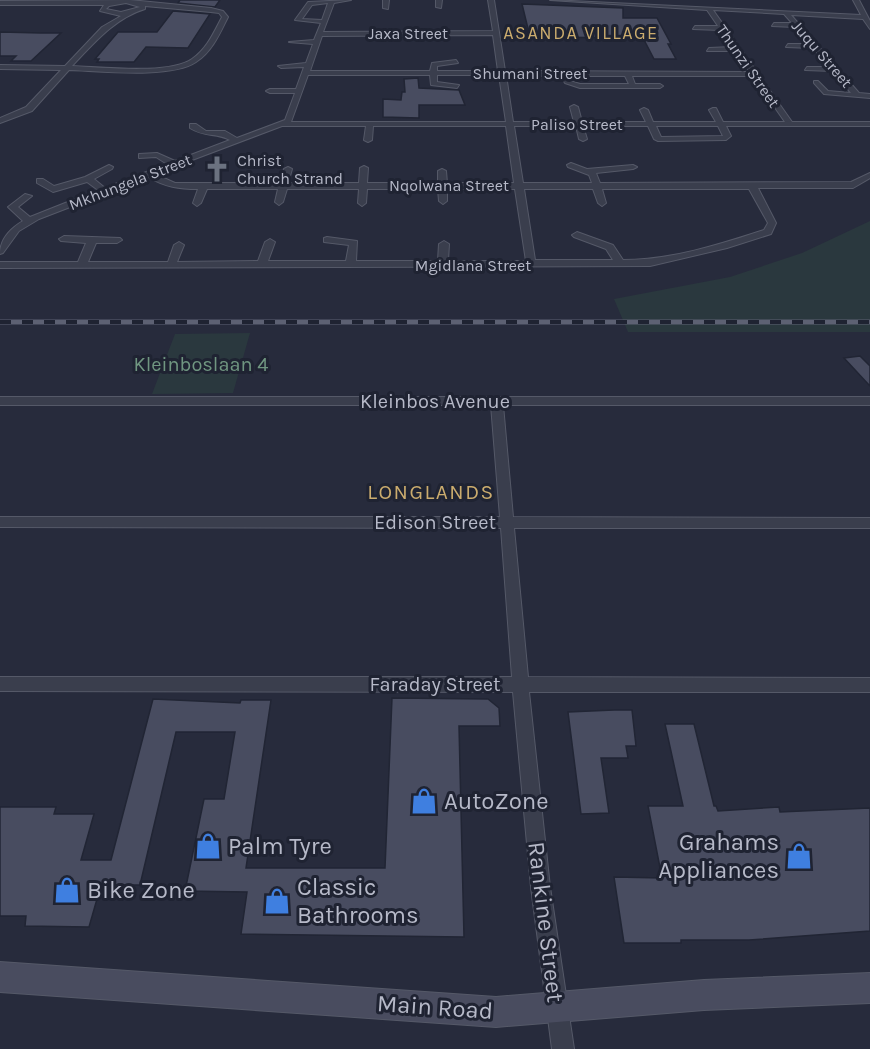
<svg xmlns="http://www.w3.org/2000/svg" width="870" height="1049" viewBox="0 0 870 1049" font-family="Karla,sans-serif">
<rect width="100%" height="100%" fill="#272b3c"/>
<!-- green -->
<path fill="#2a383e" d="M870 221V332H628L614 299 730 277 802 253Z
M250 333 233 393 152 394 175 334Z"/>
<!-- building -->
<path fill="#484c60" stroke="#212534" stroke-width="1.5" d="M180 0H220L215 7 178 3Z
M522 4 623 8V18H657L671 44H668L676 59H654L643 38 530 37Z
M173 11 210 14 188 48 146 47 134 62H97L99 59H95L118 32H157Z
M0 32 41 33H61L31 61H11L16 56H0Z
M418 78 419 88 459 90 465 105H419V118L383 117V99L401 100 402 92H405L404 79Z
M860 356 870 366V386L844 358Z
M392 698 488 699 499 708 500 726H459L464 937 241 934 247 892 185 891 204 799H224L235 732H176L140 885H101L89 927 25 926 26 916H0V807H56L54 814H94L81 860H111L153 699 240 703 241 700H271L246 868H385Z
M614 710H632L636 746H626L628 758H601L609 813 581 814 568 712Z
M665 724H694L714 806H716L718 811 779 807 780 812 870 808V931L749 940H681V943H624L614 877 662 878 648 806H683Z"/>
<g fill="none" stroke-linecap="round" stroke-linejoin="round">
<!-- minor casing -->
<g stroke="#555968" stroke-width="2">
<path id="minor" d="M130 0 211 8 223 11 228 17C220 33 212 52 196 62 171 79 100 71 69 70L32 111 0 123V118L26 107 61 70 0 69V65L65 66 102 27 121 16 100 11 104 5H0V1ZM126 3 140 7 121 12 106 9 109 6ZM145 6 211 12 219 13 222 17C214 32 207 49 192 59 169 75 102 67 72 66 94 43 115 18 145 9Z
M351 0 334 3 323 32 493 31 488 0H494L505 71 750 72 735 51H707L709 48 733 47 720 30 693 29 695 26H718L707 10 550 0 861 15 853 0H859L870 21V29L863 19 791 15 859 93 870 94V98L824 94 814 83V81H818L828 91 851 93 833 71 805 70 807 67H829L813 48 786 47 788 44H810L795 27 772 26 774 23H792L784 14 713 10 792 122H870V126H726L731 136 726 140 658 141 654 139 648 126H583L587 139 583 141 579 139 576 126H514L523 183H592L589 175 568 167 567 165 571 163 587 169 633 165 637 167 633 169 596 173 600 183 851 182 870 173V178L853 188H758L776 223 771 234 727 248 650 266 0 268V262H78L86 243 61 241 59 239 64 236 120 238 122 240 117 243H96L88 262H168L174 245 179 242 184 245 177 262 258 261 265 242 270 239 275 242 268 261H346L349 245 324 242V238L327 237 357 241 356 261H438L439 244 444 241 449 244 448 261H526L515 189H447V201L443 204 439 201 438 189H367L366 203 362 206 358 203 359 189H287L283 202 279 205 275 202 278 189H207L201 203 197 206 193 203 198 189C179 189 165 187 148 177L39 219 19 231 3 253 0 254C0 239 11 228 23 221L8 207 25 194 32 196 18 207 30 217 98 190 87 182 53 192 37 183V179H43L54 186 85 177 109 165 113 167 112 169 94 179 105 188 167 164 156 157 139 158V154L157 153 175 161 230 140C215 132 206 138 190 128V124H196L206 131H225L237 138 285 120 295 93H270L266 91 270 89H296L304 67 281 68 278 66 306 63 313 44 289 42 314 40 321 23 295 20 308 2ZM328 3 322 20 302 19 312 5ZM493 35 498 71H437V66L458 63 456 60 432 63 430 71H310L322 36ZM308 75H430L431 85 457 88 459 85 437 82V75H499L506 122H291ZM506 75 561 76 565 83 580 88H660L663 86 660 84H635L632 76H753L785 122H723L716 108H713L709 110 716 122H653L648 110 644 108 640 110 646 122H582L578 107 574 105 570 107 574 122H513ZM568 76H625L629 84H580L570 81ZM282 126H366L364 140 368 142 372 140 373 126H506L514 183H447L446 171 442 169 438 171V183H367L368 168 364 166 360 168 359 183H288L292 169 288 167 284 169 280 183H175L155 174ZM656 126H718L723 136 661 137ZM524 189H593L598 203 602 206 606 203 602 189H749L768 223 764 230C718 245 671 260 623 260L613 245 577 232 572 235 574 237 606 249 613 260H535Z
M383 0H389L388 9 383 8Z
M436 0H442L441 8 436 7Z
M0 397H870V405H503L513 517 870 518V528H514L528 677 870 678V692H529L550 887 574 1049H552L531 887 513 692 0 691V677H512L501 528 0 527V517H500L491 405H0Z"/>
</g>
<!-- secondary casing -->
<g stroke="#555968" stroke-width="2">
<path id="secondary" d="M0 962 496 997 704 980 870 973V1003L704 1010 496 1027 0 992Z"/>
</g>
<!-- minor -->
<use href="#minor" fill="#3a3e4d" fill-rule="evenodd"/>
<!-- secondary -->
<use href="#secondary" fill="#494c5f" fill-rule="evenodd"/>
<!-- rail casing -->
<g stroke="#5d6173" stroke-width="5">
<path id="rail" d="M0 322H870"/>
</g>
<!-- rail -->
<use href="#rail" stroke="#1f2332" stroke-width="4" stroke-dasharray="11" stroke-linecap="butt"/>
</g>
<!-- icons -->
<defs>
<g id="church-bare" transform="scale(2.07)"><path d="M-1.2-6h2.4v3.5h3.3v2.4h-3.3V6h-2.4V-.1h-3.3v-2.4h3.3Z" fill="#6b7280" stroke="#1f2332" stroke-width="2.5" paint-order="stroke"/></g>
<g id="shop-bare" transform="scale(2.07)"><path d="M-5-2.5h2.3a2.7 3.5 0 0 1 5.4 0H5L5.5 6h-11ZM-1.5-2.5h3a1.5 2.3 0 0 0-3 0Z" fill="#3f7fe0" stroke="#1f2332" stroke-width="2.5" paint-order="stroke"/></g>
</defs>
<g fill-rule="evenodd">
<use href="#church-bare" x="217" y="169"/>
<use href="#shop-bare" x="424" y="801"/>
<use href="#shop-bare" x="208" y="846"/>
<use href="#shop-bare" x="799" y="856"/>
<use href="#shop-bare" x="67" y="890"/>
<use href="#shop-bare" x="277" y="901"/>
</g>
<g text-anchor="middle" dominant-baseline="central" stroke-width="6" stroke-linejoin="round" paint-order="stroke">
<!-- far-street labels -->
<g font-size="16" fill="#b6b9c8" stroke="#1f2332">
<text x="408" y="33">Jaxa Street</text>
<text transform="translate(822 54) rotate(49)">Juqu Street</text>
<text transform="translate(748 66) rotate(55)">Thunzi Street</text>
<text x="530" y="73">Shumani Street</text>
<text x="577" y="124">Paliso Street</text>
<text transform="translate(130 182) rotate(-21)">Mkhungela Street</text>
<text x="449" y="185">Nqolwana Street</text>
<text x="473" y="265">Mgidlana Street</text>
</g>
<!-- far-poi labels -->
<g font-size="16" fill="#b6b9c8" stroke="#1f2332" text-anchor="start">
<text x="237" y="160">Christ<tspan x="237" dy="18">Church Strand</tspan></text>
</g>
<!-- far-neighbourhood labels -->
<g font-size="18" letter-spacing="1.5" fill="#cbac6e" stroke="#1f2332">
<text x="581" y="33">ASANDA VILLAGE</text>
</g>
<!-- park labels -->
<g font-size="20" fill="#709681" stroke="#1f2332">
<text x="201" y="364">Kleinboslaan 4</text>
</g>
<!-- street labels -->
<g font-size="20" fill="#b6b9c8" stroke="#1f2332">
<text x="435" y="401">Kleinbos Avenue</text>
<text x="435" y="522">Edison Street</text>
<text x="435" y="684">Faraday Street</text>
</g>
<!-- neighbourhood labels -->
<g font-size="21" letter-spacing="1.5" fill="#cbac6e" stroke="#1f2332">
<text x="431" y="492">LONGLANDS</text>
</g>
<!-- near-poi labels -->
<g font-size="24" fill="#b6b9c8" stroke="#1f2332" text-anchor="start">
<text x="444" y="801">AutoZone</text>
<text x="779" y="842" text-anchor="end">Grahams<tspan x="779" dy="28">Appliances</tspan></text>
<text x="228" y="846">Palm Tyre</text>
<text x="297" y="887">Classic<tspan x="297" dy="28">Bathrooms</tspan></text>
<text x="87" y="890">Bike Zone</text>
</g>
<!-- near-street labels -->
<g font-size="24" fill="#b6b9c8" stroke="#1f2332">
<text transform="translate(546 922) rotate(83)">Rankine Street</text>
<text transform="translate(435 1007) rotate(4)">Main Road</text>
</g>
</g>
</svg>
